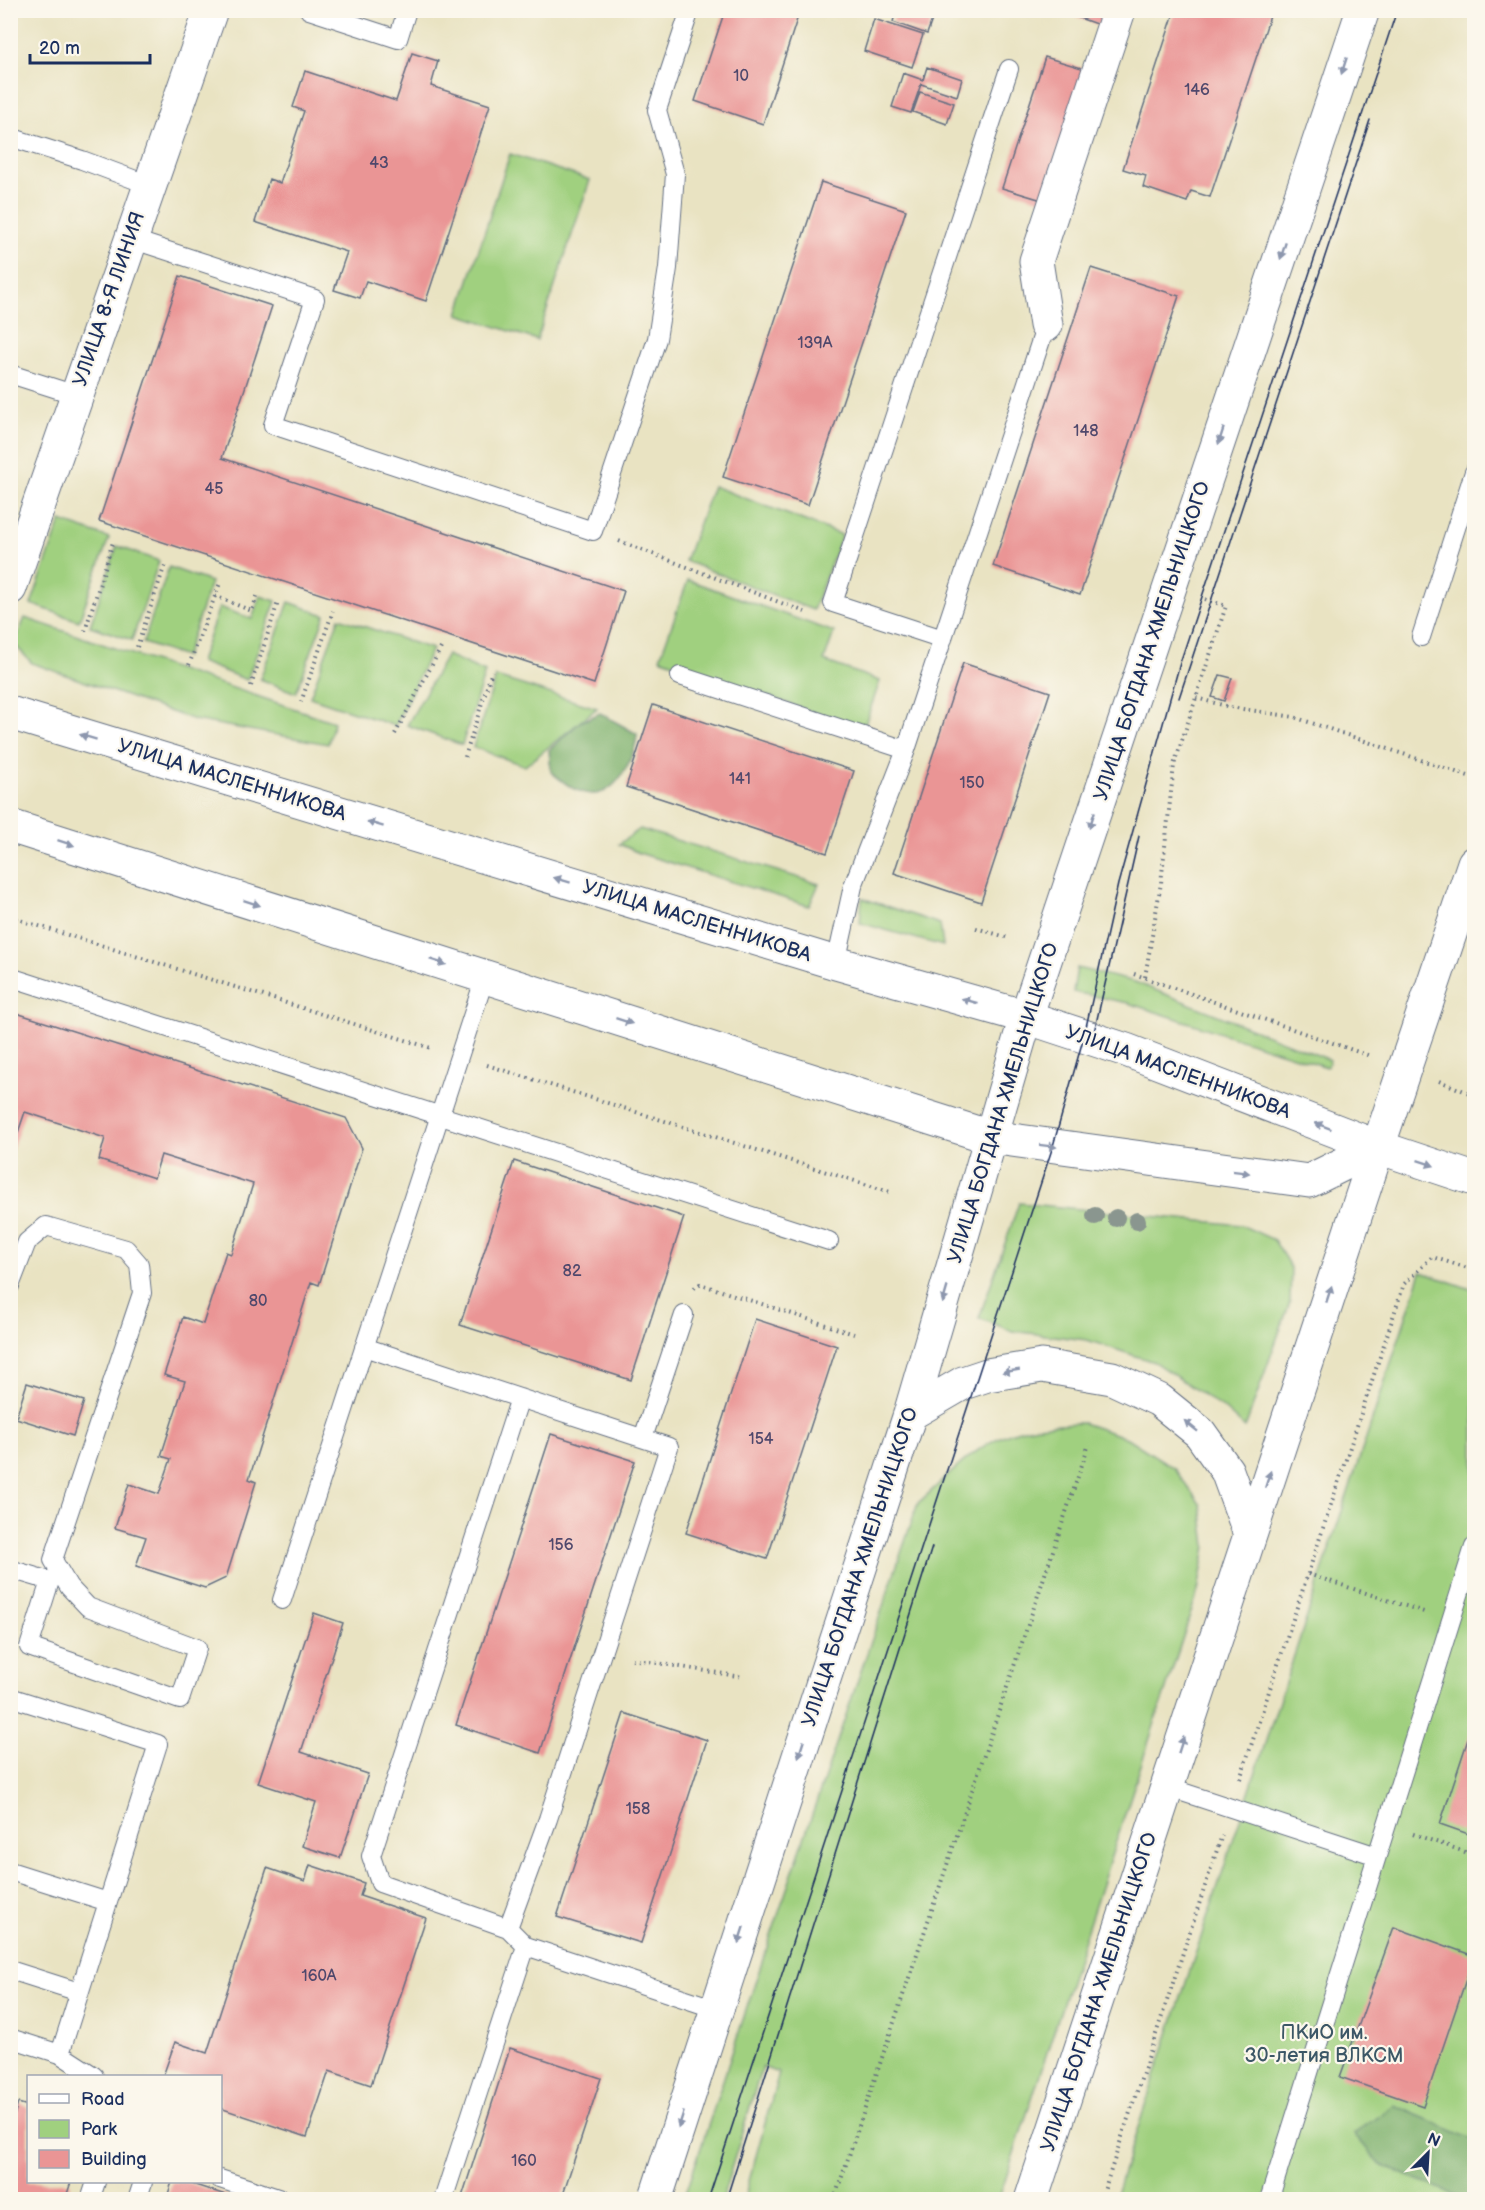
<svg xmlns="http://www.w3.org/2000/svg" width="1485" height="2210" viewBox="0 0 1485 2210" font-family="'Balsamiq Sans',sans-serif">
<rect width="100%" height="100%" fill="#fbf7ec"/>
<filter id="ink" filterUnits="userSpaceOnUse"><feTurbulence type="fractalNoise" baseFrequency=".0167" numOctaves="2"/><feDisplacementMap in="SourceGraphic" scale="12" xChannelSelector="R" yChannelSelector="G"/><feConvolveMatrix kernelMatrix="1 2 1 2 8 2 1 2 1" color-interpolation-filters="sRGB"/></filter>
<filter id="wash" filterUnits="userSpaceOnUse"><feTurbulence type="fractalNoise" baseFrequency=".008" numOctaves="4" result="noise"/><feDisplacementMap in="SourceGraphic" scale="24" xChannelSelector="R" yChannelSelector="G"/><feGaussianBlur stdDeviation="1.35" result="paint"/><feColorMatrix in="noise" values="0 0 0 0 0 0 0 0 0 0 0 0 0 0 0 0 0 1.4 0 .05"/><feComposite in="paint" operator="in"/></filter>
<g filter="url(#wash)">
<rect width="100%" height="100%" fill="#e9e3c2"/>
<!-- green -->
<path fill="#a0d07f" stroke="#5e806e" stroke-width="1.5" d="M510 154 590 180 537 340 458 314Z
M713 486 842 535 813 610 685 561Z
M61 521 109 538 79 621 31 604Z
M117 546 159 561 132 640 90 626Z
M169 567 211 582 185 657 143 643Z
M688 580 834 632 824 661 880 681 863 730 660 658Z
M260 596 276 601 247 680 200 662 219 607 252 619Z
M289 602 325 615 296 693 260 679Z
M25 618 334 722 328 744 194 720 32 663 14 644Z
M339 618 432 649 395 726 310 697Z
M447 655 485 672 462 745 407 725Z
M496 677 597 708 525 766 473 747Z
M640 829 819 884 809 906 639 853 619 844Z
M862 898 940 924 943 946 860 923Z
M1077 968 1135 982 1330 1060 1327 1067 1128 1003 1073 992Z
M1019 1203 1241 1225 1274 1240 1291 1268 1290 1302 1245 1428 1223 1408 1154 1362 1087 1340 1012 1331 979 1318Z
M1421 1272 1474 1290V2199L1114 2200Z
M1083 1423 1127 1438 1174 1468 1201 1505 1206 1546 1198 1591 999 2199H744L779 2073 762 2067 722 2199H684L758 1974 918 1503C946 1479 975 1445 1010 1433 1034 1424 1059 1424 1083 1423Z"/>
<!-- forest -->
<path fill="#80b26e" stroke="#4e7066" stroke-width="1.5" d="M600 713 637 734C636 754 618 795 592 794 576 793 563 782 551 772L549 750 580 722Z
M1394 2105 1474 2140V2199H1466L1381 2165 1354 2134Z"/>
<g id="blocks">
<!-- building -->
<path fill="#ea9595" d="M725 10H800L763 124 695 101Z
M896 10H914L933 17 927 34 893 22Z
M1057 10H1104L1099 25Z
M1175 10H1272L1210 197 1191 191 1187 202 1143 187 1146 176 1123 169Z
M874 19 923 35 912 67 864 51Z
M412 53 438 61 431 86 490 105 426 301 366 281 360 298 334 290 347 252 255 222 269 179 280 183 304 111 293 107 305 71 396 101Z
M1045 57 1085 69 1042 200 1002 188Z
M927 67 962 79 957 96 921 84 911 113 892 107 903 73 923 80Z
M920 92 954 103 947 124 913 112Z
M821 182 906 210 808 505 723 477Z
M1091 268 1179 296 1080 595 993 566Z
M180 276 272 306 222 458 624 591 594 684 99 521Z
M963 663 1050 692 981 902 894 873Z
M1220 675 1232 678 1224 701 1212 697Z
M653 705 854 771 827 853 626 787Z
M10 1011 346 1118 362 1148 319 1285 311 1282 249 1479 256 1482 226 1578 205 1588 136 1566 146 1537 115 1528 129 1484 159 1494 171 1459 161 1456 185 1381 164 1375 183 1317 203 1324 226 1252 231 1254 253 1184 161 1155 154 1178 99 1160 105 1138 25 1112 10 1156Z
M514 1161 684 1217 631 1380 460 1325Z
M755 1319 837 1346 767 1559 686 1533Z
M27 1383 84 1401 73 1436 16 1418Z
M551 1434 635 1461 540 1753 456 1725Z
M314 1613 343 1623 301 1752 368 1774 340 1858 302 1846 316 1802 258 1783Z
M624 1713 707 1740 641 1943 557 1917Z
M1474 1721V1836L1440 1824Z
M310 1865 364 1883 360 1896 426 1918 371 2085 329 2071 307 2137 220 2108V2076H163L175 2042 207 2053 267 1868 305 1881Z
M1394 1927 1474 1956 1423 2106 1340 2077Z
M510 2048 601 2078 561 2200H461Z
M18 2103 28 2106V2182H71L65 2200H10V2129Z
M172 2182H186L241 2200H166Z"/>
</g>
</g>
<g filter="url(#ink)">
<use href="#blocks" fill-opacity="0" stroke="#636e81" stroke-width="1.5"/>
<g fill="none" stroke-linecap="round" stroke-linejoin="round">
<!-- service casing -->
<g stroke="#636e81" stroke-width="20">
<path id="service" d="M309 10 398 39 407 10
M10 137 82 160 149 185
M131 239 315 299 273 425 593 531 657 339 668 268 675 174 657 110 690 10
M10 374 76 395
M1421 637 1474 472
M943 639 833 603 1009 69
M680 676 906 750
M836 963 853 886 906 750 1046 325
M10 977 829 1241
M10 1286 27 1242 46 1226 126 1249 139 1264 142 1293 53 1560 69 1587 88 1607 197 1648 180 1700 29 1647 50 1581 10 1569
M364 1347 669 1447 548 1819 508 1928
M520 1398 371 1856 380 1883 508 1928 526 1946 716 2009
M643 1438 684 1315
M282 1600 485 977
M10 1697 158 1744 60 2054
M1167 1787 1377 1856
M10 1871 108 1902
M10 1970 79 1992
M10 2038 60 2054 94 2076
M220 2179 284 2200
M90 2200 96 2182
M137 2200 143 2182
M443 2200 526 1946
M1269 2200 1474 1547"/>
</g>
<!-- minor casing -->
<g stroke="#636e81" stroke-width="35">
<path id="minor" d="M1046 325 1036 261 1119 10
M1378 1147 1474 863"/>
</g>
<!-- tertiary casing -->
<g stroke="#636e81" stroke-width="35">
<path id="tertiary" d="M10 588 211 10"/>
</g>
<!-- secondary casing -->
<g stroke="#636e81" stroke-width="35">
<path id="secondary" d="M1026 1017 1363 10
M1378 1147 1474 1179"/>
</g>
<!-- primary casing -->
<g stroke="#636e81" stroke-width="35">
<path id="primary" d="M10 713 836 963 1026 1017 1126 1050 1378 1147
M10 826 990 1137 1309 1181 1378 1147
M910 1414 963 1383 987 1375 1042 1366 1112 1378 1159 1400 1200 1433 1227 1471 1250 1534
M655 2200 910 1414 1026 1017
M1031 2200 1378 1147"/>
</g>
<!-- path -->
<path stroke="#636e81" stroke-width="4" stroke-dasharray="1.5 4.5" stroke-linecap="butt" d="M619 541 805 612
M215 596 252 611 257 596
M85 631 113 542
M137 647 166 562
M189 665 220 583
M251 686 278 602
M1196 698 1230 707 1294 717 1474 778
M301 702 333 611
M395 734 441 648
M465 757 492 671
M10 917 431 1048
M976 928 1009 938
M1134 974 1370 1056
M1145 977 1161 883 1174 765 1226 606 1205 599
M487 1065 890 1192
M1439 1081 1474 1095
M694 1288 700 1284 854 1334
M1308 1574 1424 1612
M632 1659 743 1677
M1240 1779 1404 1284 1432 1257 1474 1270
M1413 1834 1474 1855
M834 2200 1088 1447
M1101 2200 1222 1835"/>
<!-- service -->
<use href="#service" stroke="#fff" stroke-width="18"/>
<!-- minor -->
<use href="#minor" stroke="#fff" stroke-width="33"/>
<!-- tertiary -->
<use href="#tertiary" stroke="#fff" stroke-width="33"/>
<!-- secondary -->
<use href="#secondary" stroke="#fff" stroke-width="33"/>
<!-- primary -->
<use href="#primary" stroke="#fff" stroke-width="33"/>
<!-- tram -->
<path stroke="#1b2f5e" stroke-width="1.5" d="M1179 698 1370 120
M1092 1041 1139 836
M708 2200 1053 1146 1084 1036 1118 884 1180 663 1397 10
M726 2200 932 1547"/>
</g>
<!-- trees -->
<g fill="#8a968f">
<circle cx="1095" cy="1216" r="9"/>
<circle cx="1116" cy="1218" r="9"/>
<circle cx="1137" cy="1221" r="9"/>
</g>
<!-- one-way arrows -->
<defs><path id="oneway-solid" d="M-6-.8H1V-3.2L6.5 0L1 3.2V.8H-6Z" transform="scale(1.5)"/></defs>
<g fill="#8d97ae">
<use href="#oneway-solid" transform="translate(1344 66) rotate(108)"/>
<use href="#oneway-solid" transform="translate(1283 251) rotate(108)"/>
<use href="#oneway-solid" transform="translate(1221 436) rotate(108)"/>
<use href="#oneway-solid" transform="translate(88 737) rotate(-163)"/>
<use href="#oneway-solid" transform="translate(1092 820) rotate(108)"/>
<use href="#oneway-solid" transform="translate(375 824) rotate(-163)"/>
<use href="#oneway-solid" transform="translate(66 843) rotate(18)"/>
<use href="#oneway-solid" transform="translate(562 880) rotate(-163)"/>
<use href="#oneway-solid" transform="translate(252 903) rotate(18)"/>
<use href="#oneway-solid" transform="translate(438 962) rotate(18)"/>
<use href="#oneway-solid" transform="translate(970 1001) rotate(-164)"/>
<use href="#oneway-solid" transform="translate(624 1021) rotate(18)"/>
<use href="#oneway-solid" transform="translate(1323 1126) rotate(-159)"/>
<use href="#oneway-solid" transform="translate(1048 1146) rotate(7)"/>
<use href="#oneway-solid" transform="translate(1426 1163) rotate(19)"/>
<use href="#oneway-solid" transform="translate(1241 1172) rotate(7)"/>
<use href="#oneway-solid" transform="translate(1329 1294) rotate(-72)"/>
<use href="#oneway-solid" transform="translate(945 1295) rotate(106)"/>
<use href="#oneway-solid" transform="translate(1011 1371) rotate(171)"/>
<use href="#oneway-solid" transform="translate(1191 1426) rotate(-141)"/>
<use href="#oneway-solid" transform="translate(1268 1479) rotate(-72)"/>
<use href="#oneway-solid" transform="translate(1181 1745) rotate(-72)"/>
<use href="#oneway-solid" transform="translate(801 1749) rotate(108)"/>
<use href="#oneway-solid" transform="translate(741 1935) rotate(108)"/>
<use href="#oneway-solid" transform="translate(681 2120) rotate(108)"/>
</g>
</g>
<g text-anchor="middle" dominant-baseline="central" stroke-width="4.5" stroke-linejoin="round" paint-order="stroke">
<!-- number labels -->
<g font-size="16" fill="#4f486c">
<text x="741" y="76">10</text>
<text x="1197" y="90">146</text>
<text x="379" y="163">43</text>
<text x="815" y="343">139А</text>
<text x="1086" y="431">148</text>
<text x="214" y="489">45</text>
<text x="740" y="779">141</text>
<text x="972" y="783">150</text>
<text x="572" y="1271">82</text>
<text x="258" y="1301">80</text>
<text x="761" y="1439">154</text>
<text x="561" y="1545">156</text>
<text x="638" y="1809">158</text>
<text x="319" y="1976">160А</text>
<text x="524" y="2161">160</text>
</g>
<!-- street labels -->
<g font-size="20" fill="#1b2f5e" stroke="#fbf7ec">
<text transform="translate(109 299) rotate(-71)">УЛИЦА 8-Я ЛИНИЯ</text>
<text transform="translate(1152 641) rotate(-72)">УЛИЦА БОГДАНА ХМЕЛЬНИЦКОГО</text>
<text transform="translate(232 780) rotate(17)">УЛИЦА МАСЛЕННИКОВА</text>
<text transform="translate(697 921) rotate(17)">УЛИЦА МАСЛЕННИКОВА</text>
<text transform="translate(1178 1072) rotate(20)">УЛИЦА МАСЛЕННИКОВА</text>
<text transform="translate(1003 1103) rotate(-73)">УЛИЦА БОГДАНА ХМЕЛЬНИЦКОГО</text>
<text transform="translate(860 1567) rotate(-72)">УЛИЦА БОГДАНА ХМЕЛЬНИЦКОГО</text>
<text transform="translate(1099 1992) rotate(-72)">УЛИЦА БОГДАНА ХМЕЛЬНИЦКОГО</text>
</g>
<!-- park labels -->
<g font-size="20" fill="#3c5766" stroke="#fbf7ec">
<text x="1324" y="2033">ПКиО им.<tspan x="1324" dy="23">30-летия ВЛКСМ</tspan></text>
</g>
</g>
<!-- margin -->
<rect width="1485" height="2210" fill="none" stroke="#fbf7ec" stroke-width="36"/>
<!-- legend -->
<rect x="27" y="2075" width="195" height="108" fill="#fbf7ec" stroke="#a1a7b3" stroke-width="1.5"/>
<rect x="39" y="2094" width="30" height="9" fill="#ffffff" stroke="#a1a7b3" stroke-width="1.5"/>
<text x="81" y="2105" font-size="18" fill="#1b2f5e">Road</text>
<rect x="39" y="2120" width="30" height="18" fill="#a0d07f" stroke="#a1a7b3" stroke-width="1.5"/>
<text x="81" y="2135" font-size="18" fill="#1b2f5e">Park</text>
<rect x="39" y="2150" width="30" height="18" fill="#ea9595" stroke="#a1a7b3" stroke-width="1.5"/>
<text x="81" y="2165" font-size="18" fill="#1b2f5e">Building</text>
<!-- north arrow -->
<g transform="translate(1428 2153) rotate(24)" stroke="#fbf7ec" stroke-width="4.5" paint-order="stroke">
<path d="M0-4.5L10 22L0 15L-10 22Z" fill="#1b2f5e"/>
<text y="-9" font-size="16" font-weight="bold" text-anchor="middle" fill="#1b2f5e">N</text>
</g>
<!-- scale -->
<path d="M30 54v9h120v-9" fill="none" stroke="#1b2f5e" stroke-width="3"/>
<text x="39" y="54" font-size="18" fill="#1b2f5e" stroke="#fbf7ec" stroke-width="4.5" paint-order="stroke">20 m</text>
</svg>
